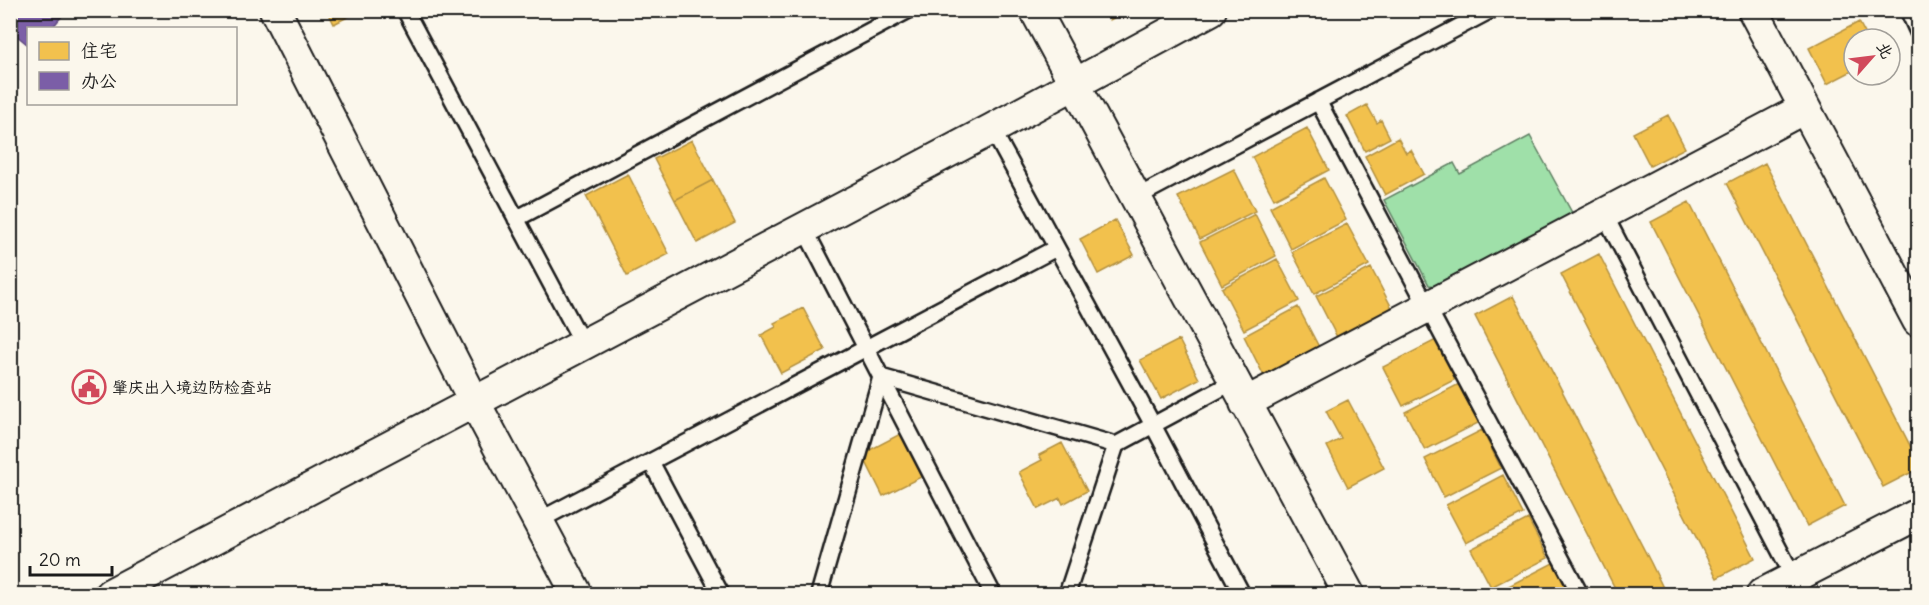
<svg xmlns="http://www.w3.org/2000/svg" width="1929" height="605" viewBox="0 0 1929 605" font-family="Delius,'LXGW WenKai TC',sans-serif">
<rect width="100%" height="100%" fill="#fbf7ec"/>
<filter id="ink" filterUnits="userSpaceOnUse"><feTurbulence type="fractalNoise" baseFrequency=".0167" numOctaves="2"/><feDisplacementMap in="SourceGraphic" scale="12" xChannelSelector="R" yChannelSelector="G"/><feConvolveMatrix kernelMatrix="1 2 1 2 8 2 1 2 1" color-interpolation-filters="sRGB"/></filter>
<g filter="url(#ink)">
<!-- green -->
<path fill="#9fe0a9" stroke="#5e7e62" stroke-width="1.5" d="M1530 136 1576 220 1449 288 1429 285 1384 200 1454 163 1460 174Z"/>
<!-- homes -->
<path fill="#f2c14e" stroke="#b2903f" stroke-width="1.5" d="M327 10H361L334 24Z
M1105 10H1128L1110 20Z
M1859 22 1868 39H1854V70L1827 84 1809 48Z
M1367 105 1377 123 1381 120 1390 138 1365 151 1347 116Z
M1668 115 1685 148 1650 166 1633 133Z
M1307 128 1329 170 1274 199 1252 157Z
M1398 138 1406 153 1411 150 1424 174 1385 195 1365 156Z
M692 140 713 180 675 200 654 159Z
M1765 163 1918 461V469L1883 487 1727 183Z
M1234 169 1255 211 1200 239 1178 197Z
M628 174 669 254 627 276 586 196Z
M1324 178 1346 220 1291 249 1270 207Z
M713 180 735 223 697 243 675 200Z
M1689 202 1845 506 1807 526 1651 222Z
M1255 214 1276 256 1222 285 1200 242Z
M1115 220 1134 255 1098 274 1080 239Z
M1347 224 1369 265 1314 294 1292 252Z
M1599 254 1755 558 1717 578 1561 274Z
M1277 259 1299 301 1244 330 1222 288Z
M1371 268 1393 310 1338 339 1316 296Z
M1513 296 1651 563 1666 594H1618L1475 316Z
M1298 307 1320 349 1265 378 1244 336Z
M803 308 825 350 781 373 761 335 776 327 774 323Z
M1440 338 1460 377 1403 406 1383 367Z
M1179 340 1199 379 1161 399 1140 360Z
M1463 382 1482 421 1425 450 1405 412Z
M1348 400 1384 468 1348 487 1327 446 1341 439 1326 411Z
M1482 430 1501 468 1444 497 1425 459Z
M906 431 927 474 883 496 862 454Z
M1062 443 1087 491 1063 504 1060 498 1038 509 1019 472 1042 460 1039 455Z
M1503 475 1523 514 1466 543 1446 505Z
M1528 519 1548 558 1491 587 1471 549Z
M1557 561 1573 594H1501L1499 591Z"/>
<!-- offices -->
<path fill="#7b5ea7" stroke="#5e4a7d" stroke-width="1.5" d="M10 10H67L52 28H28V45L10 30Z"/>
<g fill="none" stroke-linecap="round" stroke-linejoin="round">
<!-- lane casing -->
<g stroke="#1c1c1c" stroke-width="20">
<path id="lane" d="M405 10 583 344
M1908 10 1918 32
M1318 101 1580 594
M992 129 1153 425 1242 594
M1135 198 1491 10
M1604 214 1794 578
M516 219 909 10
M804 228 993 594
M1116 445 1233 382
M651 462 721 594
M538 521 1056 248
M819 594 881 377 1116 445 1067 594"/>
</g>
<!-- street casing -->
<g stroke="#1c1c1c" stroke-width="34">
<path id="street" d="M275 10 474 401 577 594
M1035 10 1349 594
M1753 10 1918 321
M1245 403 1805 108
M110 594 992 129 1211 10
M1762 594 1918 514"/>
</g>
<!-- lane -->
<use href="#lane" stroke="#fbf7ec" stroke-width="15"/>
<!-- street -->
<use href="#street" stroke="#fbf7ec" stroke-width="30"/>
</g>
</g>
<!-- icons -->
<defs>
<g id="civic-ring" transform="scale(1.725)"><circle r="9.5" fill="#fbf7ec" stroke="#d1495b" stroke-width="1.5"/><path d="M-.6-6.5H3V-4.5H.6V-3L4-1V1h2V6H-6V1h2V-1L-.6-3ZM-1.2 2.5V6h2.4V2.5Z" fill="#d1495b"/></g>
</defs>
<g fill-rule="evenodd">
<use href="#civic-ring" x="89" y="387"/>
</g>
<g text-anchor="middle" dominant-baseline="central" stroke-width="6" stroke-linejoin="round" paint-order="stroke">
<!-- poi labels -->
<g font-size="16" fill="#1c1c1c" stroke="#fbf7ec" text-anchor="start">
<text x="112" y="387">肇庆出入境边防检查站</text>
</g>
</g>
<!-- margin -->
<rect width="1929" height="605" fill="none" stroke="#fbf7ec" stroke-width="36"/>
<rect x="18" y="18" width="1893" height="569" fill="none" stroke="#1c1c1c" stroke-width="2" filter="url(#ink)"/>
<!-- legend -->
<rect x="27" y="27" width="210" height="78" fill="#fbf7ec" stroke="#a29f99" stroke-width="1.5"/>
<rect x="39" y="42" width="30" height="18" fill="#f2c14e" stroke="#a29f99" stroke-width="1.5"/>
<text x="81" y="57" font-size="18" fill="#1c1c1c">住宅</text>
<rect x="39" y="72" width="30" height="18" fill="#7b5ea7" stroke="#a29f99" stroke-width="1.5"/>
<text x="81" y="87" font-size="18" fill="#1c1c1c">办公</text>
<!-- north arrow -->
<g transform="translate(1872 57) rotate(62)"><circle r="28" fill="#fbf7ec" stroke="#a29f99" stroke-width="1.5"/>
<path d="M0-4.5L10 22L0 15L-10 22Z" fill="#d1495b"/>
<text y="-9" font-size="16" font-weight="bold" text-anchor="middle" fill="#1c1c1c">北</text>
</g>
<!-- scale -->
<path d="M30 566v9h82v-9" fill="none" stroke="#1c1c1c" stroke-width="3"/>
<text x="39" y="566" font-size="18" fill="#1c1c1c" stroke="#fbf7ec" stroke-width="4.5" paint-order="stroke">20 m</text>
</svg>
